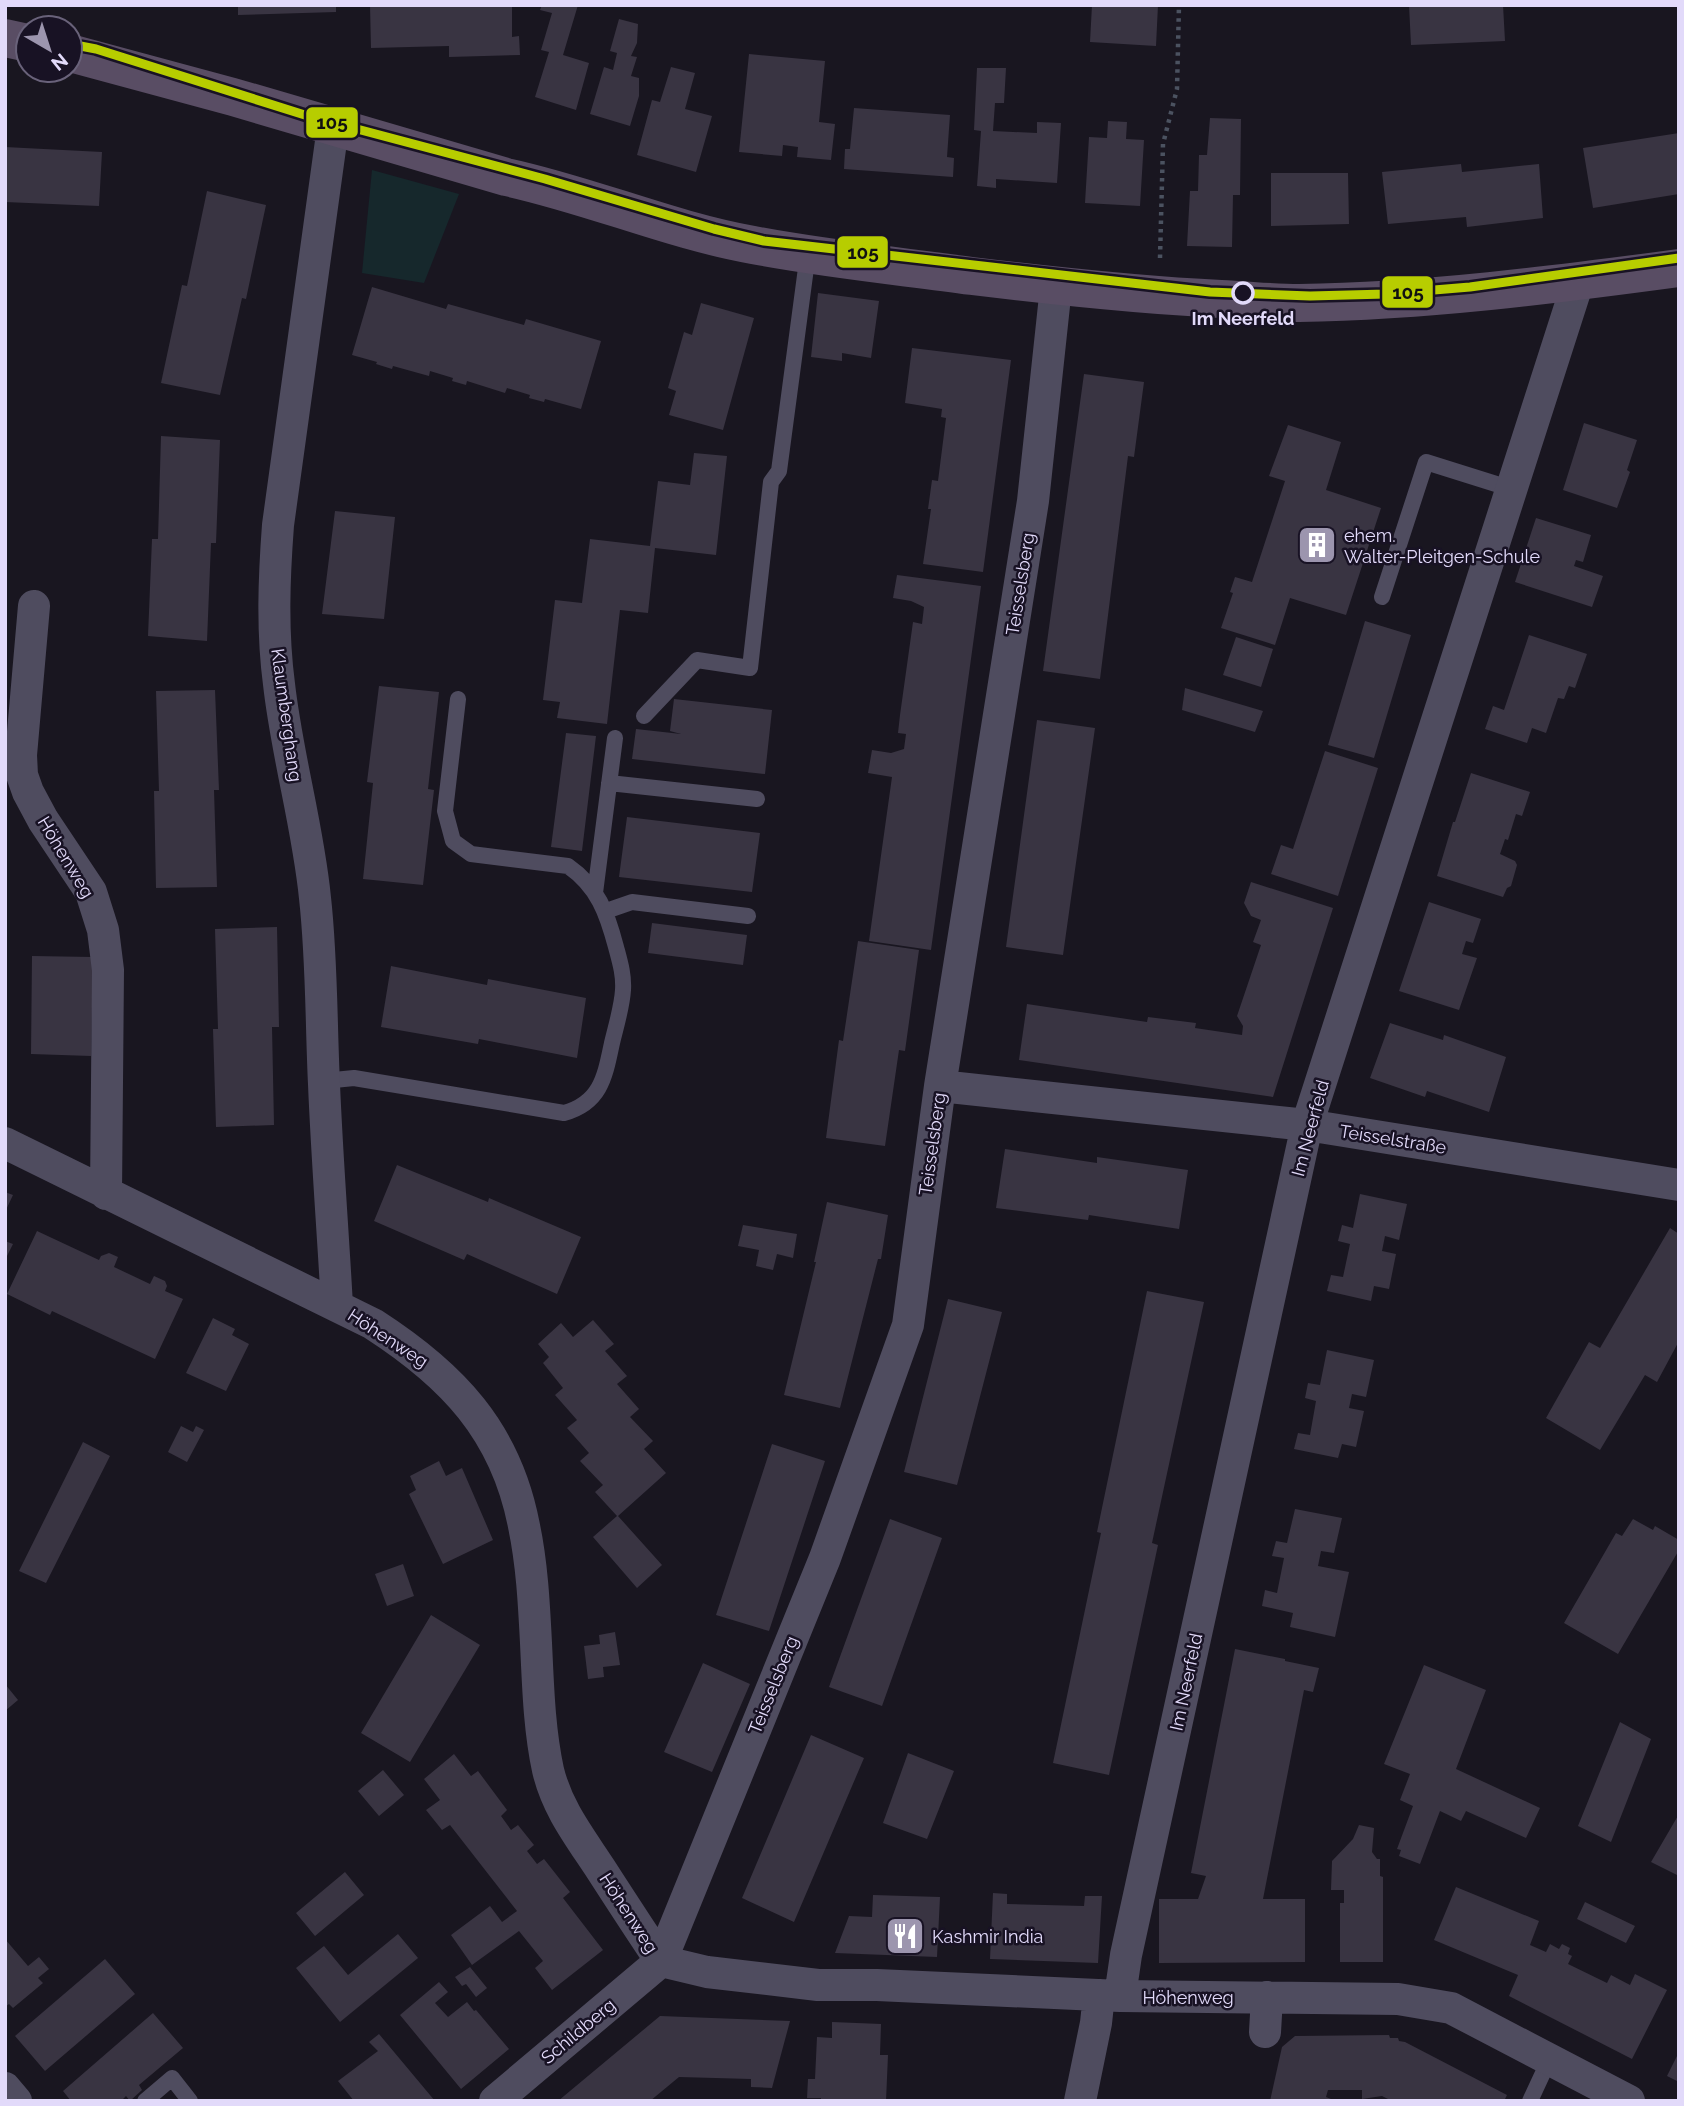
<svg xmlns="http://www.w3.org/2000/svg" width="1684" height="2106" viewBox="0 0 1684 2106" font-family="Raleway,sans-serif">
<rect width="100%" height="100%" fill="#191620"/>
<!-- green -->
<path fill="#16282c" d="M372 170 459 194 424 283 362 273Z"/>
<!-- building -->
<path fill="#393442" d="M238 5H336V12L238 15Z
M370 5H512V37L519 36 520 55 449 57V46L371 48Z
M542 5H578L563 55 589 63 576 110 535 97 549 52 541 50 552 13 540 10Z
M1092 5H1158L1156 46 1090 42Z
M1409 5H1503L1505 41 1411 45Z
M619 19 638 24 637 43 631 56 637 57 631 76 639 78V96L630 126 590 114 604 67 613 70 617 53 610 51Z
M749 54 825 61 819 122 835 124 831 160 797 157 798 147 783 145 782 156 739 152Z
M671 67 695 73 685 109 712 116 696 172 637 155 652 100 660 102Z
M977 68H1006L1004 103H995L993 131 1037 133V122L1061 123 1057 183 996 179V188L977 186 981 131 974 130Z
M854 108 950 115 947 157 954 158 953 177 844 169 845 149H850Z
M1210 118 1241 119 1240 195H1233L1232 247 1187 246 1190 191H1198L1199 155H1207Z
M1108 121 1127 122 1126 139 1144 140 1140 206 1085 203 1089 137 1107 138Z
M1679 133V194L1593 208 1583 148Z
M5 147 102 152 99 206 5 202Z
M1461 164 1462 172 1539 164 1543 218 1467 227 1466 217 1388 224 1382 172Z
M1271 173H1348L1349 224 1271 226Z
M207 191 266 205 246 299 242 298 220 395 161 383 182 285 187 286Z
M372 287 446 309 448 304 524 325 526 319 601 341 581 409 545 399 544 402 529 398 530 395 507 388 505 393 467 381 466 385 452 381 453 378 430 371 429 376 393 366 392 369 376 364 377 362 352 355Z
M818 293 879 301 871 358 842 353V361L811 357Z
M701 303 754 318 723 430 669 415 676 391 668 388 684 332 692 335Z
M912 348 1011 360 983 572 923 564 931 509H928L932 480 938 481 946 418 941 417 942 409 905 403Z
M1084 374 1144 382 1134 457 1128 456 1100 679 1043 671Z
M1584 423 1637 440 1627 470 1630 472 1617 508 1563 490Z
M1288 425 1341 442 1326 490 1381 508 1346 615 1290 598 1275 645 1221 628 1233 593 1230 592 1235 577 1252 582 1285 481 1269 476Z
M161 436 220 440 216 543H211L207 641 148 636 152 539H158Z
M694 453 727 456 716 555 655 548 648 613 620 610 607 724 557 718 560 702 543 700 555 600 582 603 590 539 650 546 658 481 690 485Z
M335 511 395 517 384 619 322 614Z
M1536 518 1591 535 1583 562 1576 560 1574 566 1603 576 1592 607 1515 582Z
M897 575 981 586 931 950 869 941 892 777 868 773 872 750 891 753 904 749 906 734 898 733 900 715 913 622 922 624 924 607 911 601 893 598Z
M1365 621 1411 635 1374 758 1328 745Z
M1529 635 1587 654 1575 688 1569 686 1564 699 1558 698 1546 733 1532 728 1527 743 1485 729 1493 706 1504 710Z
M1236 637 1273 649 1261 687 1223 675Z
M379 686 439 692 428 789 434 790 423 885 363 879 373 783 367 782Z
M1185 688 1263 711 1255 732 1182 710Z
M215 690 219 790H214L217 887 156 888 154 791H159L156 691Z
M674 699 772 710 765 774 632 759 636 729 681 734 670 731Z
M1037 720 1095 728 1063 955 1006 947Z
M566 733 596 736 582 851 551 847Z
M1325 751 1378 768 1338 896 1271 874 1281 845 1293 849Z
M1471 773 1530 792 1522 816 1516 814 1508 840 1505 839 1500 854 1515 861 1517 865 1511 886 1507 888 1503 897 1437 876 1453 822H1455Z
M627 817 760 833 752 892 619 877Z
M1251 882 1333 908 1273 1097 1019 1060 1027 1004 1147 1022 1148 1017 1196 1023 1195 1028 1242 1035 1243 1026 1237 1016 1261 945 1253 942 1261 920 1251 916 1244 903Z
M1429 902 1481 919 1473 943 1466 941 1462 954 1477 958 1459 1010 1399 991Z
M652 923 747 935 743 965 648 953Z
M277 927 279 1027H272L274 1125 216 1127 213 1029H218L215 929Z
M858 941 919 950 905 1051 899 1050 885 1146 826 1138 839 1040 843 1041Z
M32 956 93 957 91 1056 31 1054Z
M391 966 487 985 488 979 586 998 577 1058 479 1039 478 1044 381 1027Z
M1390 1023 1443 1040 1444 1035 1506 1057 1489 1112 1427 1091 1425 1097 1370 1078Z
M1005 1149 1097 1163V1157L1188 1170 1179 1229 1089 1215 1088 1220 996 1208Z
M397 1165 488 1202 489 1198 581 1237 557 1294 467 1254 464 1260 374 1221Z
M5 1192 13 1195 5 1212Z
M1360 1194 1407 1204 1399 1240 1385 1236 1382 1251 1396 1254 1389 1289 1374 1286 1371 1301 1327 1291 1331 1275 1343 1277 1350 1244 1338 1241 1342 1225 1353 1228Z
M827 1202 888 1215 881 1259H878L840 1408 784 1395 816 1262H814Z
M743 1225 797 1234 793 1258 777 1254 773 1270 756 1266 759 1250 738 1246Z
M1670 1228 1679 1234V1341L1657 1382 1645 1375 1600 1450 1546 1418 1589 1342 1600 1348Z
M37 1231 99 1260 101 1256 109 1253 118 1257 114 1267 150 1284 154 1276 165 1281 167 1286 165 1291 183 1299 155 1359 52 1311 50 1315 7 1294Z
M5 1241 13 1244 5 1260Z
M1147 1291 1204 1302 1152 1543 1158 1545 1109 1775 1053 1763 1101 1533 1097 1532Z
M948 1299 1002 1312 957 1485 904 1472Z
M213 1318 235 1329 232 1335 249 1344 226 1391 186 1373Z
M593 1320 614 1344 605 1351 627 1376 617 1384 639 1409 630 1417 653 1441 644 1449 666 1473 618 1516 662 1565 637 1588 593 1537 617 1516 595 1492 603 1485 580 1461 589 1453 567 1428 577 1420 555 1395 563 1388 543 1363 549 1357 538 1344 561 1323 573 1337Z
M1327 1350 1374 1360 1366 1397 1352 1394 1349 1408 1364 1411 1356 1447 1342 1444 1338 1458 1294 1449 1298 1433 1310 1435 1316 1401 1305 1398 1308 1383 1320 1385Z
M181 1426 193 1432 196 1426 204 1430 187 1462 168 1452Z
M83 1442 110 1456 46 1583 19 1571Z
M772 1444 825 1461 769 1631 716 1615Z
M439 1461 446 1476 462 1468 493 1540 443 1564 409 1494 416 1490 410 1476Z
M1295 1509 1342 1518 1334 1553 1321 1551 1318 1566 1349 1572 1335 1637 1290 1627 1293 1613 1262 1606 1265 1590 1277 1593 1284 1558 1272 1556 1276 1541 1287 1543Z
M890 1519 942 1538 882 1706 829 1687Z
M1633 1519 1653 1530 1655 1526 1679 1540V1550L1618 1654 1564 1623 1616 1533 1622 1536Z
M403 1564 414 1596 387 1606 375 1574Z
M431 1615 480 1645 410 1762 361 1733Z
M615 1632 620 1665 603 1667 604 1677 588 1679 584 1646 600 1644 599 1635Z
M1235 1649 1285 1659V1661L1319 1668 1313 1692 1304 1690 1263 1899H1305V1962L1159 1963V1899H1198L1206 1876 1191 1873Z
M703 1663 750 1684 712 1772 664 1752Z
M1424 1665 1486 1690 1456 1769 1540 1808 1526 1838 1466 1811 1461 1821 1440 1811 1420 1864 1399 1856 1401 1850 1397 1849 1413 1806 1400 1800 1410 1774 1384 1764Z
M5 1684 18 1700 5 1711Z
M1620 1722 1651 1739 1611 1842 1578 1826Z
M811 1735 864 1758 794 1922 742 1898Z
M908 1753 954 1771 927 1839 883 1823Z
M454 1754 471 1776 478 1771 507 1810 501 1816 511 1830 518 1825 534 1845 527 1851 537 1864 544 1859 570 1892 563 1898 603 1950 552 1990 535 1968 543 1961 519 1931 472 1965 451 1935 490 1906 502 1922 517 1911 450 1825 442 1830 426 1810 440 1800 424 1779Z
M383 1770 404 1795 379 1816 358 1791Z
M1679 1814V1876L1651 1862Z
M1359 1825 1374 1828 1372 1852 1377 1859H1380V1876L1383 1877V1962H1340V1903H1344V1890H1331L1332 1861 1353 1839Z
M345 1872 364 1895 315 1936 296 1913Z
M1456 1887 1539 1921 1530 1945 1546 1952 1550 1944 1559 1949 1562 1944 1570 1948 1568 1954 1572 1956 1568 1964 1607 1983 1611 1975 1630 1985 1635 1974 1667 1990 1632 2059 1509 1996 1518 1975 1434 1940Z
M993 1893 1007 1894V1904L1084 1906 1085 1896H1102L1098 1963 990 1959Z
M873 1895 940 1897 937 1957 835 1953 849 1916 872 1917Z
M1585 1902 1635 1926 1626 1943 1577 1919Z
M398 1934 418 1958 340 2022 296 1968 324 1946 348 1975Z
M5 1939 28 1966 39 1957 49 1969 38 1978 43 1983 13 2008 9 2004 5 2007Z
M105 1959 135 1994 45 2071 15 2036Z
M470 1967 487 1988 476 1997 466 1984 462 1986 455 1977Z
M439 1982 448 1992 435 2003 448 2017 467 2002 474 2011 476 2010 509 2049 461 2089 400 2015Z
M153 2013 183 2048 139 2085 142 2090 130 2101 126 2096 121 2101H71L63 2091Z
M660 2016 790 2021 772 2088 751 2087V2079L679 2077 650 2101H558Z
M832 2022 881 2024 880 2055H888L886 2101H821V2098H807L808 2079H815L817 2037 832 2038Z
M379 2034 435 2101H354L338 2081 378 2051 369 2042Z
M1389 2035 1390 2038H1398L1399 2041 1405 2042 1507 2095 1504 2101H1392L1382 2096 1362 2099V2090H1328L1326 2097 1336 2101H1270L1282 2047 1295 2036Z
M1679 2052V2082L1667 2076Z"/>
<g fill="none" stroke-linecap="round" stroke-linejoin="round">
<!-- path -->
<path stroke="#4b5260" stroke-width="4.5" stroke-dasharray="3.5 5" stroke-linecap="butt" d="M1160 258 1163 144 1177 89 1179 5"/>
<!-- lane -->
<path stroke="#4f4c5f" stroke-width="16" d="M1382 597 1426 462 1512 489
M644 716 697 660 750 668 771 482 779 471 808 253
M609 783 757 799
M595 893 615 738
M606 911 632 902 748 916
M324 1081 354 1078 564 1113C601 1103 605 1076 612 1043 616 1026 622 1007 623 990 624 975 620 962 616 947 607 913 598 887 568 866L471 854 453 841 445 811 458 699
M145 2101 172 2078 190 2101
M1530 2101 1549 2060"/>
<!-- street -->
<path stroke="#4f4c5f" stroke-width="32" d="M333 127 278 525C274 578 272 631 279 684 287 756 308 826 315 898 322 960 321 1022 324 1084 327 1158 333 1232 337 1306
M34 606 21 755 22 775 28 792 43 820 91 892 103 930 108 970 106 1194
M940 1086 1307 1125 1679 1185
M5 1143 373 1324C452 1375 506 1431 524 1526 532 1564 534 1604 536 1643 538 1684 539 1728 548 1770 557 1808 579 1836 600 1868 620 1899 640 1930 661 1961L707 1972 818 1985H877L1120 1996 1398 1999 1451 2008 1629 2101
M1120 1996 1126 1955 1307 1125 1578 282
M1265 2032 1267 1997
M5 2088 16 2101
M495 2101 661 1961 825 1558 908 1325 940 1086 1033 501 1056 287
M1080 2101 1096 2023 1099 1995"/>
<!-- primary -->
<path stroke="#594d64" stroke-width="38" d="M5 38 28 43
M70 53 233 97 506 177C590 195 669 230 753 245 826 259 899 266 972 276 1055 286 1138 295 1221 299 1247 300 1273 303 1299 303 1426 301 1553 285 1679 268"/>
<!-- tram-1 casing -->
<g stroke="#181224" stroke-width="14">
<path id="tram-1" d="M70 44 96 49 308 116 545 179 714 229 764 241 1210 292 1310 296 1386 294 1470 287 1679 258"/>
</g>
<!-- tram-1 -->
<use href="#tram-1" stroke="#b7cd00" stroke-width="9"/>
</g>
<!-- icons -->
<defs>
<g id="building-square" transform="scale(2.0125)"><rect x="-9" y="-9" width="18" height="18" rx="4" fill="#9c95ae" stroke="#181224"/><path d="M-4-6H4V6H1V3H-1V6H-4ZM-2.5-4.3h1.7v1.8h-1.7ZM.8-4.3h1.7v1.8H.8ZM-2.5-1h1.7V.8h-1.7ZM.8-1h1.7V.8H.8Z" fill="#fff"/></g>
<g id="restaurant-square" transform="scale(2.0125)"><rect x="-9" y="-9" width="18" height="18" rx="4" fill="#9c95ae" stroke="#181224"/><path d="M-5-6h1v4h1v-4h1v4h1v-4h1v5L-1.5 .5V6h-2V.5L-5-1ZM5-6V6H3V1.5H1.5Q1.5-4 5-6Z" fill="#fff"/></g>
</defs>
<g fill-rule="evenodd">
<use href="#building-square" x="1317" y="545"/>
<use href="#restaurant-square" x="905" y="1936"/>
</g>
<!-- markers -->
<circle fill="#181224" stroke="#e2dafa" stroke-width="3.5" cx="1243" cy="293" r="10"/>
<g text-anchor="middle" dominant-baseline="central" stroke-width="5" stroke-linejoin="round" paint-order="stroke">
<!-- stop labels -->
<g font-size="18" font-weight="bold" fill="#e2dafa" stroke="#181224">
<text x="1243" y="318">Im Neerfeld</text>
</g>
<!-- poi labels -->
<g font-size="18" fill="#e2dafa" stroke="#181224" text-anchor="start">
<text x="1344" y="535">ehem.<tspan x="1344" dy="21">Walter-Pleitgen-Schule</tspan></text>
<text x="932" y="1936">Kashmir India</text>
</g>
<!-- street labels -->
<g font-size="18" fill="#e2dafa" stroke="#181224">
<text transform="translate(1020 584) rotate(-81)">Teisselsberg</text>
<text transform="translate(287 715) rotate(82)">Klaumberghang</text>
<text transform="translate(66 857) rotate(59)">Höhenweg</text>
<text transform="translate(1310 1128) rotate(-75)">Im Neerfeld</text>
<text transform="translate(1393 1139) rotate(9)">Teisselstraße</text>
<text transform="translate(932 1144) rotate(-82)">Teisselsberg</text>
<text transform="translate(388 1338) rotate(33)">Höhenweg</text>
<text transform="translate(1186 1682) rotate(-78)">Im Neerfeld</text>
<text transform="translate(773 1685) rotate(-68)">Teisselsberg</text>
<text transform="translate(629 1913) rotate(57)">Höhenweg</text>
<text x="1188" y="1997">Höhenweg</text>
<text transform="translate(578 2031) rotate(-40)">Schildberg</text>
</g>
</g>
<g stroke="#181224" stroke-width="2.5">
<rect x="305" y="106" width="54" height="33" rx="7" fill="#b7cd00"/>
<rect x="836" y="235" width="53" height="34" rx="7" fill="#b7cd00"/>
<rect x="1381" y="275" width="53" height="34" rx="7" fill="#b7cd00"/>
</g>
<g font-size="19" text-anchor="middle" font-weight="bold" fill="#111">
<text x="332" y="129">105</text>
<text x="863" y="259">105</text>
<text x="1408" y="299">105</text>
</g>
<!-- border -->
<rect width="1684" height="2106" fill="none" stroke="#e2dafa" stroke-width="14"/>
<!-- north arrow -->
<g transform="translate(49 49) rotate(141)"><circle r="33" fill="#181224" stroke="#69627a" stroke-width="2"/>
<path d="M0-5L12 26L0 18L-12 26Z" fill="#9c95ae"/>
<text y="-10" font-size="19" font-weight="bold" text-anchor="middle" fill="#e2dafa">N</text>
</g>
</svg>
